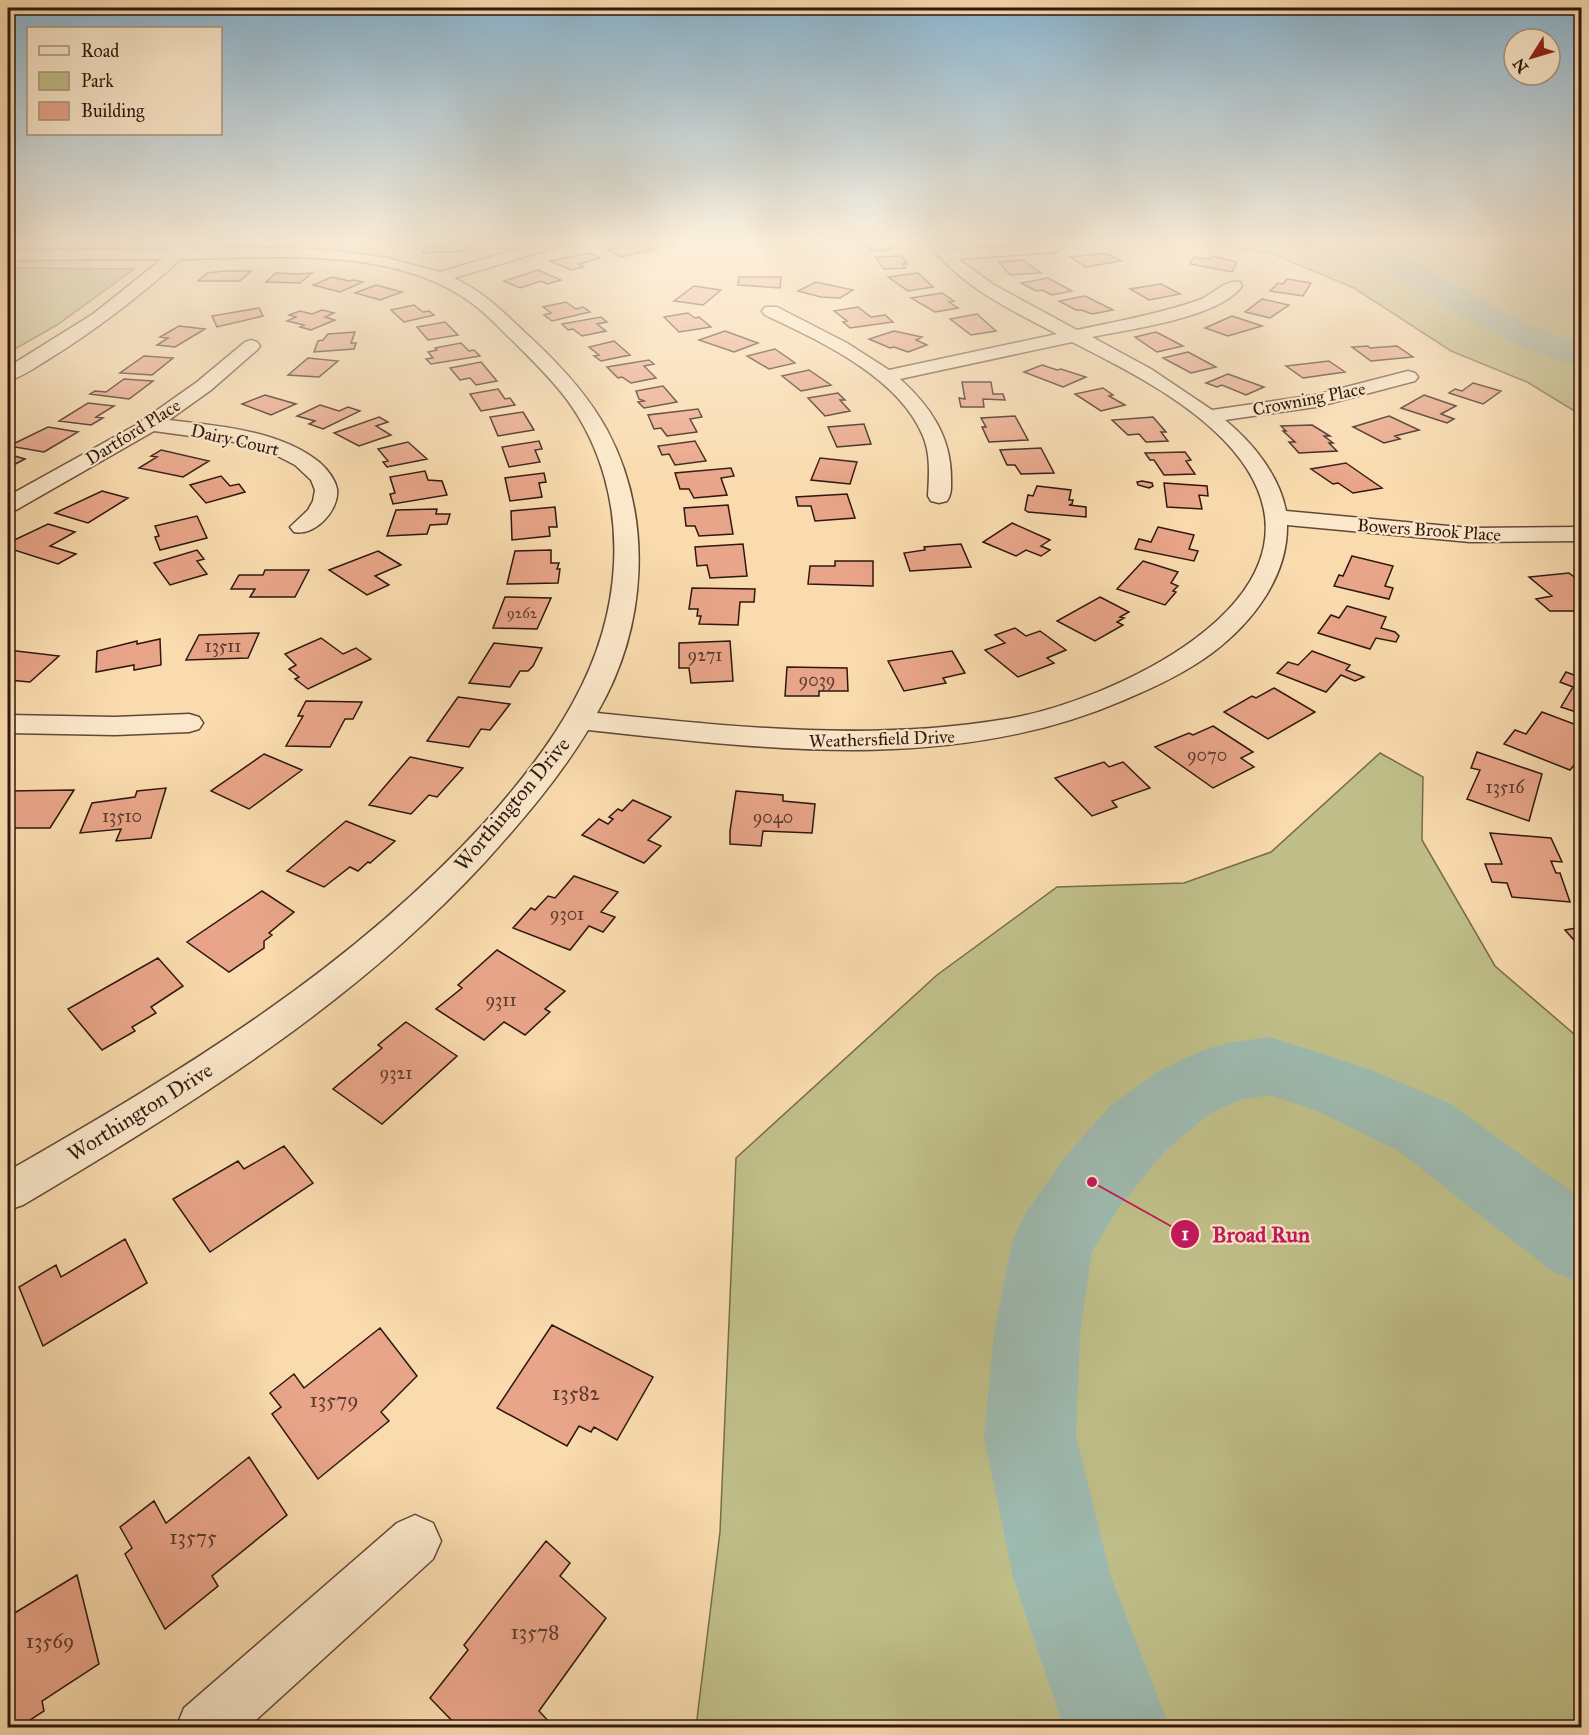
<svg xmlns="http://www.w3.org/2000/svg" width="1589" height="1735" viewBox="0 0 1589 1735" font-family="'IM FELL Great Primer',serif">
<rect width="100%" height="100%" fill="#f9dbae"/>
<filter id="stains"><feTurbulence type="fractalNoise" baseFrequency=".00333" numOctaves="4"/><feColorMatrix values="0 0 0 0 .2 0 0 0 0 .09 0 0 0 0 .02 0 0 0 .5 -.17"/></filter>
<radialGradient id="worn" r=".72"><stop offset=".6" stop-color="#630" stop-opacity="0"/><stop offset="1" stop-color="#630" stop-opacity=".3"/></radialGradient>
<!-- green -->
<path fill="#c0bf89" stroke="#786b4c" stroke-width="1.5" d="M1127 239H1581V415L1527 382 1451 351 1354 288 1270 253 1212 245Z
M8 268 134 269 57 325 8 353Z
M1380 753 1423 777 1422 840 1495 966 1581 1040V1727H696L720 1532 736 1158 937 975 1057 887 1184 883 1271 852Z"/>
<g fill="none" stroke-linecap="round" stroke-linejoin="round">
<!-- river -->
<path fill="#9ebab0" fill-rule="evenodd" d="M1337 239H1374L1504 312 1533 327 1582 345V367C1494 345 1420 287 1341 245Z
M1270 1037 1369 1069 1451 1104 1582 1199V1283L1553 1272 1397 1150 1317 1111 1270 1095 1239 1100 1209 1114 1164 1152 1120 1206 1092 1251 1080 1334 1076 1437 1111 1577 1170 1728H1064L1013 1577 984 1437 994 1334 1012 1242 1024 1216 1064 1158 1110 1106 1157 1072 1201 1051 1227 1043Z"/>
</g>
<!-- building -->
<path fill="#e9a589" stroke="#2f170f" stroke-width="1.5" d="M361 239H404L395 245Z
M660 239H694L670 245Z
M863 239H892L896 244H890L893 249 870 251Z
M452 240H468L466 251 423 253 425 245 451 244Z
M643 242 655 249 621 257 607 250Z
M589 253 600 258 579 264 584 267 571 270 550 261Z
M1097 254H1108L1121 261 1086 267 1070 257Z
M901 256 907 264H903L905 268 884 269 875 257Z
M1211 256 1237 262 1232 272 1190 264 1194 257 1210 259Z
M1023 260 1041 273 1010 275 999 262Z
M538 270 561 280 547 284 541 281 520 288 504 281Z
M225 271H251L240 281H198L207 273Z
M276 273 299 274 312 273 300 283 266 282Z
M918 273 933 287 908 291 888 277Z
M332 277 349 281 353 280 363 282 340 292 313 285Z
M739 277H781L780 288 738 285Z
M1048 278 1072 291 1052 295 1042 290 1036 291 1021 283Z
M1287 279 1311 283 1303 296 1270 291 1278 283 1283 284Z
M816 282 853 290 840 298 821 297 798 291Z
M1161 284 1180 294 1149 300 1130 289Z
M376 285 402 292 380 300 355 293Z
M694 286 721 290 703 305 674 301Z
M942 293 954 301 949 302 958 308 935 312 911 298Z
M1085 296 1113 310 1092 314 1081 310H1076L1059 301Z
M1262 299 1289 305 1270 318 1245 312Z
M566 302 576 309 583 307 590 312 552 321 544 315 551 313 543 307Z
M414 305 423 312 429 311 434 315 404 322 391 310Z
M858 307 871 317 885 315 893 322 850 328 843 322 847 321 834 311Z
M259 308 263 316 217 327 212 316Z
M322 310 334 313 325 317 335 320 311 330 300 327 304 325 287 321 296 317 289 315 300 311 312 314Z
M688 313 695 318 699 317 711 327 679 332 664 317Z
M977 314 996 331 971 335 950 319Z
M1232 316 1262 326 1228 336 1205 328Z
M601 317 607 322 597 324 606 331 582 336 573 329 568 330 562 324Z
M445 322 458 335 428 340 417 327Z
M179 326 205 329 175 347 157 345 168 338 160 337Z
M725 331 758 343 734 352 699 340Z
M894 331 922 337 916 340 927 345 908 352 894 347 890 348 869 339Z
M355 332 351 343H356L354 349 314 352 318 341 323 340 328 334Z
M1156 332 1183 346 1157 352 1135 337Z
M614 341 630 355 601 361 594 356 599 355 589 347Z
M461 343 469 351 474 350 480 356 431 364 426 359 433 358 428 352 437 350 435 348Z
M1368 346 1370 348 1397 346 1413 357 1371 361 1352 347Z
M775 349 795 363 769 369 747 356Z
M1188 352 1216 367 1191 373 1163 358Z
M144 356 173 358 152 375 120 373Z
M308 358 338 361 319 377 288 375Z
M649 360 654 364 644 366 656 378 631 383 622 377 618 378 607 367Z
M1329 361 1345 372 1303 378 1286 366Z
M481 362 497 381 476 385 470 378 460 380 450 368Z
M1042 365 1057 370 1061 369 1086 377 1063 387 1024 372Z
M809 370 831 385 801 391 782 376Z
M1228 374 1264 387 1246 395 1222 385 1217 387 1206 383Z
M124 379 153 381 129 399 90 394 95 391 106 392Z
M962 382H991L993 394H1003L1005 400 983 399 984 407H961L959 398 965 399Z
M1473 383 1501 391 1483 404 1449 393 1455 389 1462 391Z
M663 386 677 402 644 408 638 402 644 401 639 399 636 391Z
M1103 388 1113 395 1109 396 1125 405 1101 411 1075 394Z
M498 389 505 399 510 398 515 405 481 411 470 394Z
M838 393 845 400H840L850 411 825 416 808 398Z
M265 395 296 404 271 415 242 404Z
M1424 395 1456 406 1441 414 1454 419 1447 423 1401 408Z
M88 403 114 406 96 417 103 418 91 425 59 421Z
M320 405 339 411 348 407 360 411 323 429 309 424 315 421 297 416Z
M698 409 702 417 690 419 697 432 667 436 661 428 654 429 648 415Z
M523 412 534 430 498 436 490 417Z
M1015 416 1028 440 989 442 982 427H986L981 418Z
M1389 416 1419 430 1395 436 1400 439 1384 443 1353 427Z
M379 417 388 422 376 426 391 435 359 446 334 433Z
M1153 417 1166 432H1161L1168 441 1146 442 1139 434 1128 435 1112 420Z
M864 424 871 444 837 447 828 427Z
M1312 425 1330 436H1324L1333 443H1329L1337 451 1299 453 1289 442H1295L1283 431H1286L1281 426Z
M48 427 78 432 44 452 9 446Z
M539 441 542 449 535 450 540 462 509 467 502 447Z
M695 441 706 461 675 465 669 454 662 455 658 446Z
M408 442 427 459 387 467 383 462 388 461 378 449Z
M1041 448 1054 473 1021 474 1015 465H1007L1000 450Z
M161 450 209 461 183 477 139 468 157 457 151 456Z
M1185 452 1191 460 1186 461 1195 474 1164 475 1154 460H1150L1145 453Z
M8 454 25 459 8 468Z
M820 458 857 462 850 484 811 480Z
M1346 463 1382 488 1353 493 1338 483 1333 484 1311 469Z
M731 468 734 476 721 478 727 495 694 498 689 489H680L675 473Z
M425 471 428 480 442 481 447 495 393 504 390 494 395 493 390 477Z
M544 473 546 482 539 483 542 497 510 501 505 478Z
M221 476 230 486 239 484 245 492 206 503 190 485Z
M1142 481 1152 483 1153 486 1149 488 1138 485 1137 482Z
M1164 483 1207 486 1208 496 1199 495 1202 509 1167 507Z
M1037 486 1071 490 1069 500H1073L1072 504 1069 505 1086 507V517L1028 512 1025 510 1028 495 1033 496Z
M102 491 128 498 88 523 55 513Z
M847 494 855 518 815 521 811 506H798L796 497Z
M728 505 733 534 699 536 695 526H686L684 508Z
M555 507 557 527H549L550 536 512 540 511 511Z
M437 509 436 514H450L447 524 430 525 427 534 387 536 396 510Z
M197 516 207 538 160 550 155 537 159 536 155 526Z
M1012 523 1050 540 1041 546 1050 550 1041 556 1026 550 1016 556 983 542Z
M48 524 75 532 50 546 76 554 58 564 8 548V543Z
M1158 527 1194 535 1189 549 1198 551 1194 561 1135 549 1139 539 1151 542Z
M743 544 747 576 710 578 707 565 697 566 695 547Z
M961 544 971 567 910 571 904 553 925 550 924 547Z
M197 550 204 559 197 561 207 574 170 585 154 563Z
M551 550V563H559L557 569H560L558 583 507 584 515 551Z
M378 551 401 565 375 576 389 585 367 595 329 570Z
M1352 556 1393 566 1385 586 1393 588 1389 599 1334 586 1339 575 1343 576Z
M835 561H873V586L808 584 810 566H835Z
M1143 561 1178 572 1171 583 1178 586 1173 591 1176 592 1165 605 1117 589Z
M265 570H309L295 597H250L255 589H231L239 575H263Z
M1569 573 1582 583V611H1550L1536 599 1552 596 1529 577Z
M692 588 755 589 754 602H740L738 625 699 624 701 616H697L698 609H689Z
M505 597 551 598 537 629 493 628Z
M1100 597 1129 612 1120 617 1124 618 1117 622 1123 625 1095 641 1057 621Z
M1347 606 1386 617 1381 628 1395 632 1399 636 1396 642 1376 638 1370 649 1318 633 1331 615 1339 618Z
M1015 628 1026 636 1040 631 1066 650 1047 658 1054 663 1018 677 985 650 1005 643 995 635Z
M259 633 248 658 186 660 199 635Z
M321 638 343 654 356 648 371 659 308 689 295 679 299 677 289 669 296 665 285 654Z
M160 639 161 665 134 670V665L96 672 97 651 137 641V644Z
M730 641 733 681 691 683 689 668H679V643Z
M494 643 542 648 533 666 528 671H520L510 687 469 683Z
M8 650 59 656 30 682 8 680Z
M952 651 965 673 943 678 946 683 904 691 888 661Z
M1312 651 1350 665 1346 670 1364 677 1355 681 1341 675 1326 692 1277 673 1288 662 1298 665Z
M787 667 847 668 848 691H819V696H785Z
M1566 672 1582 678V714L1561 707 1573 687 1560 682Z
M1274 688 1315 712 1268 739 1224 712 1252 696 1256 698Z
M458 697 510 704 490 730 481 729 469 747 427 741Z
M306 701 362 702 353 719H345L330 747 286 746 303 716H298Z
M1542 712 1582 727V756L1570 770 1504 744 1515 730 1526 734Z
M1213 726 1253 752 1241 758 1254 767 1213 788 1155 747 1189 733 1193 735Z
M1477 752 1542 774 1529 821 1467 799 1480 770 1471 768Z
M264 754 302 770 249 809 211 791Z
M410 757 463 768 437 797 429 795 411 814 369 805Z
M1104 762 1109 767 1123 762 1150 788 1112 801 1117 807 1092 816 1055 778Z
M166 788 151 838 116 841 121 829 80 833 92 803 135 797 137 791Z
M74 790 50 828H12L8 835V791Z
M736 791 783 795V801L815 804 812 833 763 831 761 846 730 844V831Z
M633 800 671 817 648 840 661 846 644 863 582 835 599 819 608 824 613 819 609 817 618 809 622 811Z
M346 821 395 841 370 863 368 862 358 871 350 867 324 887 287 871Z
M1490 833 1551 838 1562 862 1551 861 1556 873H1560L1570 902 1512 897 1507 883 1492 882 1485 864H1502Z
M574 876 618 892 601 912 615 917 603 932 589 926 570 950 513 928 531 908 535 910 548 896 555 898Z
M262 891 294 912 269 933 272 935 264 941V948L229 972 187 942Z
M1582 927V949L1565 930Z
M497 950 565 991 545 1009 550 1012 525 1035 504 1022 484 1040 436 1009 462 988 458 985Z
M158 958 183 986 151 1007 156 1013 132 1027 135 1031 102 1050 68 1009Z
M406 1022 457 1056 382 1124 333 1089 382 1048 378 1045Z
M284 1146 313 1183 210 1252 173 1199 238 1161 244 1169Z
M125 1239 147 1283 43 1346 19 1287 56 1265 61 1277Z
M552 1325 653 1377 617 1440 594 1427 591 1432 579 1426 567 1446 497 1408Z
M380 1328 417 1376 381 1412 389 1421 318 1479 272 1414 281 1407 270 1393 294 1374 304 1388Z
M249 1457 287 1515 212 1576 218 1586 165 1629 125 1554 132 1548 120 1527 154 1501 166 1523Z
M546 1541 570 1563 560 1576 606 1618 539 1711 552 1725 550 1728H459L430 1698 468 1650 464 1645Z
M77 1575 99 1664 42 1701 44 1711 18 1728H8V1617Z"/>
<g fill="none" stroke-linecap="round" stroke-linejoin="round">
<!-- minor casing -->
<g stroke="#624837" stroke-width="3">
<path id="minor" d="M551 239H576L574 242 454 278C485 292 507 316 532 339 561 366 588 395 607 430 654 518 647 628 597 713 734 727 869 742 1006 719 1106 703 1332 603 1247 469 1210 411 1131 372 1072 342L900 379C930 406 951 436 951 478 951 486 952 494 947 501L939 503 931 501 928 496C929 477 931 455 923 436 899 377 820 341 765 315L762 311 765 307H777L847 343 889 370 1057 334C1009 309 957 285 926 239H941L949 250 1061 244 1063 247 1055 252 958 259 994 285 1077 330C1118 321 1159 314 1199 300 1212 295 1225 279 1240 282L1242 286C1219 318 1130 329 1092 337L1151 369 1212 410 1315 395 1408 371 1415 373 1418 377 1415 381 1316 407 1225 420C1253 443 1279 475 1286 511L1470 528 1582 527V541L1470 542 1287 525C1288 577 1252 623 1212 653 1185 673 1155 687 1124 700 953 774 767 749 588 730 559 778 522 821 485 862 351 1007 190 1105 23 1205L8 1210V1171C182 1071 349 971 486 821 552 747 609 666 614 564 617 506 602 448 568 401 551 378 531 359 512 340 499 328 487 314 473 304 395 245 273 258 181 259 140 296 96 330 49 359 36 367 22 377 8 381V367L93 314 162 259 8 260V250L173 249 183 243 189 245 190 249 291 248 339 251 387 258 440 272Z
M251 340 257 342 260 346 257 350 211 390 169 420C219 426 279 430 319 462 327 469 335 479 337 489 340 510 314 537 294 532L290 527 308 510 313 501 315 490 311 480 295 465 266 450 242 443 154 431 16 510 8 512V496L136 425 197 382 245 342Z
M189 714 199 717 203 723 199 729 189 732 115 735 8 733V715L115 717Z
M415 1515 433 1523 441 1541 433 1559 247 1728H176L184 1708 397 1523Z"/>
</g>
<!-- minor -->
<use href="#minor" fill="#fbe8ca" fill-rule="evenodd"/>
</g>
<!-- sky -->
<linearGradient id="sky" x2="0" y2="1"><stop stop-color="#8ab6d2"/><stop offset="0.5" stop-color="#fcefdb"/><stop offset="1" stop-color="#fcefdb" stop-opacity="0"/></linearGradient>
<rect width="1589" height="482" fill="url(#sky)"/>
<g text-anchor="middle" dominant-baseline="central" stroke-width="4.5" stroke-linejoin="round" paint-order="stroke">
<!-- far-number labels -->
<g font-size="15" fill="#5e3a2e">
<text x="522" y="613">9262</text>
</g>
<!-- far-street labels -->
<g font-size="18" fill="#2f170f" stroke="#fbe8ca">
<text transform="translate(1309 399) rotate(-11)">Crowning Place</text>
<text transform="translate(133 432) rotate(-32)">Dartford Place</text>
<text transform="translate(235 440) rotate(13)">Dairy Court</text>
<text transform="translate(1429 530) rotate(4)">Bowers Brook Place</text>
<text transform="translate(882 739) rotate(-2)">Weathersfield Drive</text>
</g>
<!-- number labels -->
<g font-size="18" fill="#5e3a2e">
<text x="223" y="646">13511</text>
<text x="705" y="655">9271</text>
<text x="817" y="680">9039</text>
<text x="1207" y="755">9070</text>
<text x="1505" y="787">13516</text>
<text x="122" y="816">13510</text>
<text x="773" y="817">9040</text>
<text x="567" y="914">9301</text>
<text x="501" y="1000">9311</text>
<text x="396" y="1073">9321</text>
</g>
<!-- street labels -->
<g font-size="21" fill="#2f170f" stroke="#fbe8ca">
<text transform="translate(512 804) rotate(-50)">Worthington Drive</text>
<text transform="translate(140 1112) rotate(-32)">Worthington Drive</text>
</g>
<!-- near-number labels -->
<g font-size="21" fill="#5e3a2e">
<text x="576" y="1393">13582</text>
<text x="334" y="1400">13579</text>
<text x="193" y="1537">13575</text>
<text x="535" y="1632">13578</text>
<text x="50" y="1641">13569</text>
</g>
</g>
<!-- callouts -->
<path fill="none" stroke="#c2185b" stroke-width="2" d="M1092 1182L1185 1234"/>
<g fill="#c2185b" stroke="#fbe8ca" stroke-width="2">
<circle cx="1092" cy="1182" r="6"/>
<circle cx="1185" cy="1234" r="15"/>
</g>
<g font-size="18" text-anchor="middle" font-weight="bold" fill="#fff">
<text x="1185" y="1240">1</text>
</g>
<g font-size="22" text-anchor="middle" font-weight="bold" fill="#c2185b" stroke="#fbe8ca" stroke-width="4.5" stroke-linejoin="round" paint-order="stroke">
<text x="1261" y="1242">Broad Run</text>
</g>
<!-- margin -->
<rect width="1589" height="1735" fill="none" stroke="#f9dbae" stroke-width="30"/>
<rect x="9" y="9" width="1571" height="1717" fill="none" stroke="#2f170f" stroke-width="3"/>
<rect x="15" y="15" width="1559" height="1705" fill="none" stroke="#2f170f" stroke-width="1.5"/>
<!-- legend -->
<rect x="27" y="27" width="195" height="108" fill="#fbe8ca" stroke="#a9947f" stroke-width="1.5"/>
<rect x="39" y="46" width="30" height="9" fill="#fbe8ca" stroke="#a9947f" stroke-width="1.5"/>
<text x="81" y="57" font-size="18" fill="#2f170f">Road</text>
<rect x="39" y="72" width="30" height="18" fill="#c0bf89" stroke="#a9947f" stroke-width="1.5"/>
<text x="81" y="87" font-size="18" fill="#2f170f">Park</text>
<rect x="39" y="102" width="30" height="18" fill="#e9a589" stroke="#a9947f" stroke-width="1.5"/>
<text x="81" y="117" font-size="18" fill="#2f170f">Building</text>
<!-- north arrow -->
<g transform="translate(1532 57) rotate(233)"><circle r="28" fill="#fbe8ca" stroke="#a9947f" stroke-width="1.5"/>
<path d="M0-4.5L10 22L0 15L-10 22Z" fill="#8f2418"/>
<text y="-9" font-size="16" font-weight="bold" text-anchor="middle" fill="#2f170f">N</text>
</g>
<rect width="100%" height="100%" filter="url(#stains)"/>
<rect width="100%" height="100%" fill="url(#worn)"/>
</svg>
